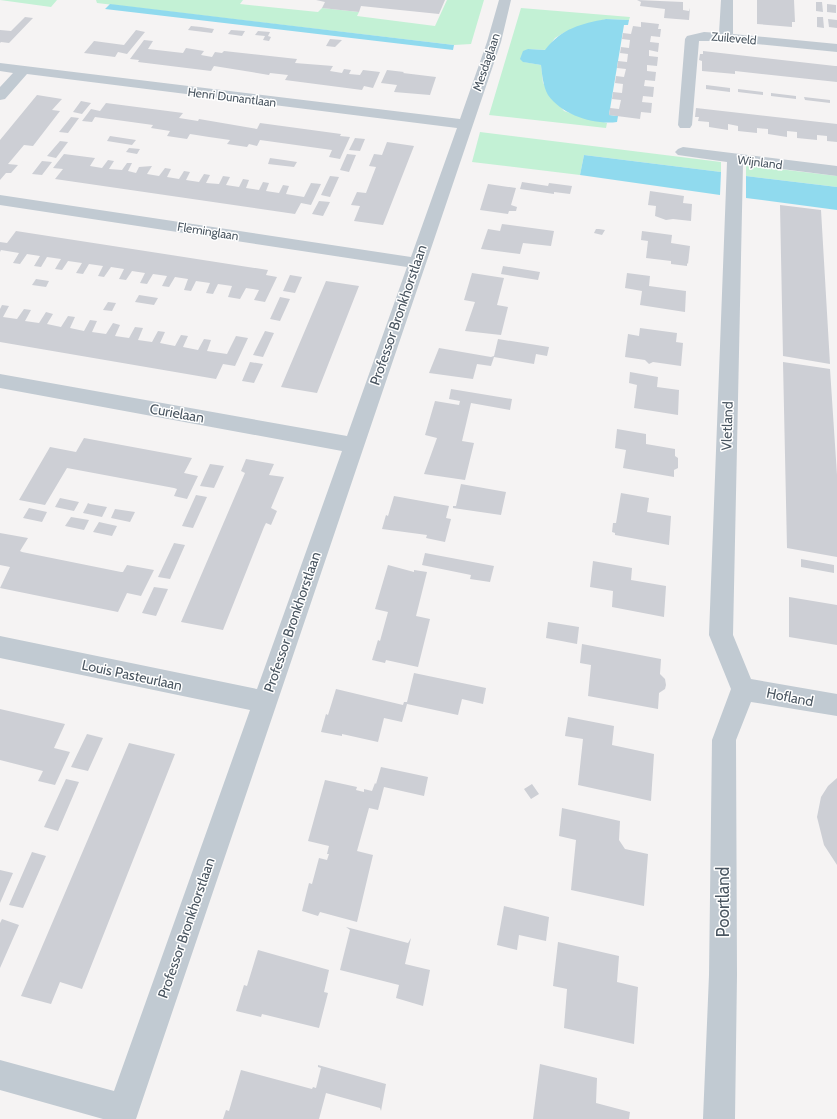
<svg xmlns="http://www.w3.org/2000/svg" width="837" height="1119" viewBox="0 0 837 1119" font-family="Cabin,sans-serif">
<rect width="100%" height="100%" fill="#f5f3f3"/>
<!-- green -->
<path fill="#c3f1d5" d="M0 0H57L51 7Z
M96 0H243L240 4 318 12 322 8 359 12 357 16 435 26 447 0H484L471 44 454 45 97 3Z
M521 8 630 17 629 20 606 19 565 32 555 38 546 50 528 49 524 62 541 65 543 83 564 111 579 116 607 123 606 128 489 115Z
M480 132 721 162V172L584 155 580 175 472 162Z
M746 165 837 176V187L746 176Z"/>
<!-- water -->
<path fill="#90daee" d="M110 4 454 45 453 50 105 9Z
M606 19 629 20 628 25H624L609 115 618 116 617 122C594 125 562 115 548 95 543 86 542 74 541 65L523 62 520 59 523 51 528 49 545 50C562 28 581 24 606 19Z
M584 155 721 172 720 195 580 175Z
M746 176 837 187V210L746 198Z"/>
<!-- building -->
<path fill="#cdcfd5" d="M316 0H445L439 14 361 6 359 12 322 8 325 2Z
M637 0 683 2V10L689 11 690 8 689 20 664 18 665 9 640 6 641 2Z
M757 0H794L795 22H792V27L757 24Z
M816 2H822L823 12 816 11Z
M827 4 836 5V13L827 12Z
M25 17 33 18 9 43 1 42 0 43V30L11 31Z
M817 17H823L824 28 817 27Z
M828 19 837 20V28L829 27Z
M641 22 659 24 658 29H661L660 37 651 36 650 42 659 43 658 52 649 50V56L658 57 657 66 647 65V71L656 72 655 81 645 80 644 86 654 87 653 97 643 96 642 102 652 103 651 113 641 112 640 119 609 115 610 108 619 109 621 100 612 99 613 92 622 93 623 84 615 83 616 76 624 77 626 69 617 68 618 61 627 62 628 54 620 53 621 47 629 48 630 40 622 39 623 33 631 34 633 26 641 27Z
M191 26 201 27 214 29 212 33 188 30Z
M136 30 145 32 127 54 118 52 115 57 84 53 94 41 124 45Z
M231 30 245 31 242 36 228 34Z
M258 31 270 32 268 36 271 37 269 41 263 40 265 36 255 35Z
M330 39 342 40 335 47 326 46Z
M144 40 153 41 148 49 183 53 186 48 204 51 201 55 212 57 215 52 222 53 224 51 297 59 295 63 333 66 330 71 342 73 344 69 351 70 349 74 360 75 363 70 380 72 373 88 364 86 362 90 285 80 288 75 270 73 269 75 214 66 211 71 203 70 138 62 139 60 130 59Z
M703 51 835 66H837V82L735 71V74L702 71V61L699 60 700 54H703Z
M387 70 404 72 403 73 436 77 430 95 394 92 397 85 381 83Z
M706 85 730 88V92L706 89Z
M738 89 763 92V95L738 92Z
M771 93 796 96V99L771 96Z
M37 95 62 99 52 110 60 111 33 146 24 145 8 164 18 165 11 173H6L0 180V140Z
M804 97 830 100V103L805 100Z
M81 101 91 103 82 114 73 112Z
M106 103 183 113 179 118 198 121 199 119 257 129 260 123 341 134 340 136 350 137 340 159 329 157 332 150 260 140 257 146 249 144 247 147 227 144 230 140 209 137 190 134 187 139 167 136 170 131 151 128 153 125 95 117 92 122 82 121 91 109 100 111Z
M696 108 837 124V142L827 141V136L817 135V140L797 138V132L787 131V137L768 134V129L757 128V133L738 131V126L728 124V130L709 127V122L698 121 699 117H695Z
M71 117 79 118 68 133 59 132Z
M110 136 136 140 132 145 107 141Z
M355 138 365 139 360 151 349 150Z
M60 141 68 142 56 158 47 156Z
M387 142 414 146 383 225 354 221 360 206 351 205 357 192 366 193 376 167 369 166 374 154 382 155Z
M129 148 140 149 137 154 126 152Z
M64 154 95 158 90 166 102 168 108 160 114 161 109 169 122 170 127 163H132L128 171 136 173 139 167 152 166 147 174 159 176 165 168 171 169 167 177 179 179 184 171 190 172 186 180 199 182 204 174 210 175 206 183 219 184 223 176 230 177 226 185 239 187 243 179 249 180 246 188 259 190 263 182 269 183 266 191 279 193 283 185 289 186 286 194 304 197 311 183 321 184 311 205 301 203 295 214 55 179 63 169 53 168Z
M347 154 356 155 349 172 340 170Z
M270 158 284 160 297 162 294 167 268 164Z
M42 161 52 162 42 175 32 174Z
M330 176 339 177 330 197 321 195Z
M522 182 548 186 549 183 572 186 570 194 554 192V194L520 189Z
M488 184 516 188 511 205 517 207 516 211H509L508 214 480 210Z
M650 191 684 196 683 203 692 204 691 221 673 219 666 220 655 216 656 206 648 205Z
M319 201 330 202 323 216 312 214Z
M780 205 821 210 830 364 783 356Z
M502 224 554 231 551 246 523 243 520 254 481 249 488 229 500 231Z
M596 229H599L605 230 602 235 594 233Z
M16 231 268 270 266 275 277 277 265 302 254 300 259 290 246 288 240 299 228 297 232 286 218 284 213 294 206 293 210 283 196 281 191 291 184 290 188 279 175 277 169 287 162 286 167 276 153 274 147 284 140 283 145 273 132 271 126 280 119 279 124 269 111 267 104 277 98 276 103 266 89 264 83 274 76 273 82 263 68 261 62 270 55 269 61 259 47 257 41 267 34 266 40 256 27 254 20 264 13 263 19 253 1 250 0 252V242L7 243Z
M642 231 672 235 671 243 690 246 688 264 687 263V266L671 264V261L646 258 648 241 641 240Z
M503 266 540 272 538 280 501 274Z
M472 273 504 278 497 305 508 307 501 335 465 331 475 302 464 300Z
M627 273 650 276 649 286 686 291 685 312 640 305 642 291 625 288Z
M290 275 302 277 295 293 283 291Z
M36 279 49 281 46 287 32 285Z
M326 281 359 286 317 393 281 387Z
M139 295 158 298 154 305 135 302Z
M280 297 290 299 280 321 270 319Z
M108 302 116 303 112 311 103 310Z
M2 305 9 306 3 317 17 319 24 309 31 310 25 321 39 323 46 312 53 314 47 324 61 327 68 316 75 317 70 328 84 331 90 320 97 321 92 332 106 334 113 323 120 325 115 336 129 338 135 327 143 328 138 340 152 342 158 331 165 332 160 343 175 346 181 335 188 336 183 347 198 350 204 339 211 340 207 351 227 354 236 336 248 338 235 366 223 364 216 379 0 342V309Z
M640 328 677 333 676 342 683 343 681 366 653 362 649 364 645 360 625 357 628 334 639 336Z
M265 331 274 333 263 357 253 355Z
M498 339 549 347 547 356 536 354 534 364 494 357 491 366 477 364 473 379 429 373 439 348 491 357 494 356Z
M250 362 263 364 254 383 242 381Z
M783 362 830 369 837 475V557L787 548Z
M630 372 658 377 657 387 679 390 678 415 634 408 637 385 629 383Z
M451 389 512 399 510 410 471 403 462 441 474 443 465 480 424 474 437 438 425 435 435 401 459 405 460 401 449 399Z
M617 429 646 434V444L675 449V456L678 458V468L674 470V477L623 468 626 450 615 448Z
M84 438 192 458 184 473 198 476 187 499 174 496 177 489 174 488 67 468 45 505 19 500 50 447 76 452Z
M246 459 274 464 269 475 284 477 271 508 277 511 271 525 266 523 264 527 223 630 181 622 245 473 241 471Z
M210 464 224 466 214 488 200 486Z
M461 484 506 492 501 515 453 508V506H456Z
M621 493 649 498 647 512 671 516 669 545 615 535V533L612 532 613 523H616Z
M196 495 207 497 193 528 182 526Z
M394 496 449 506 446 518 451 519 445 542 426 538 427 535 382 529 386 515 388 516Z
M60 498 79 502 74 511 55 507Z
M88 503 90 504 107 507 102 517 83 513Z
M29 508 47 512 42 522 23 518Z
M115 509 135 512 130 522 111 518Z
M71 517 89 520 84 530 65 526Z
M99 522 117 526 112 536 93 532Z
M0 533 28 538 20 551 22 552 121 572H123L127 565 154 570 141 596 127 593 118 612 0 588 10 567 0 565Z
M174 543 185 545 170 579 158 577Z
M425 553 494 566 490 582 470 579 471 575 422 565Z
M801 559 834 565V573L801 567Z
M593 561 632 568 631 580 666 586 664 617 612 607 613 591 590 587Z
M388 565 414 572V570L427 572 416 616 430 619 418 667 386 660 385 663 372 660 378 640 380 641 388 612 375 609Z
M154 587 168 589 156 616 142 613Z
M789 597 837 605V645L789 637Z
M548 622 579 627 577 644 546 638Z
M582 644 661 659 660 674 665 679 666 685 665 689 659 693 658 709 588 696 591 665 580 663Z
M414 673 486 688 483 704 462 699 458 715 407 704 402 722 384 718 378 742 342 734V736L321 732 326 714 328 715 336 689 403 705 404 702H407Z
M0 709 65 724 54 748 70 752 55 785 38 781 43 771 0 760Z
M568 717 614 726 612 745 654 754 651 801 578 785 583 739 565 736Z
M87 734 103 738 88 771 71 767Z
M129 743 175 754 82 989 60 982 51 1004 21 996Z
M381 767 428 777 424 796 384 787 378 810 369 808 357 851 373 855 357 922 320 912 318 916 302 911 309 883 312 884 319 858 327 860 329 854H327L329 846 308 841 325 780 357 787 356 790 364 792V789L372 791 375 783 376 784Z
M837 778V865L824 845 817 817 821 797 828 786Z
M66 779 79 782 58 831 44 827Z
M532 784 539 794 531 799 524 789Z
M562 808 620 821 619 840 625 849 648 854 644 906 571 890 576 840 559 836Z
M32 852 46 856 23 908 9 905Z
M0 870 13 873 0 903Z
M504 906 549 917 546 941 519 935 517 950 497 945Z
M2 919 19 925 0 968V923Z
M346 927 408 943 411 938 405 964 430 970 423 1006 396 998 399 985 340 970 350 930Z
M558 942 619 956 617 982 638 987 634 1044 564 1028 567 989 553 986Z
M258 950 329 970 324 992 328 993 319 1028 262 1014 261 1017 236 1011 244 985 247 986Z
M540 1064 597 1078 596 1103 630 1112 629 1119H533Z
M318 1065 386 1084 381 1111 380 1108 326 1093 319 1119H223L226 1110 229 1111 241 1070 312 1089 313 1087 316 1088 321 1068 318 1067Z"/>
<g fill="none" stroke-linecap="round" stroke-linejoin="round">
<!-- street -->
<path fill="#c1cad2" fill-rule="evenodd" d="M499 0H511L501 42 136 1119H103L0 1090V1060L114 1091 250 710 0 658V636L257 689 342 451 0 388V374L347 436 407 267 0 205V195L411 257 457 128 27 74 5 99 0 100V87L13 73 0 71V63L460 119 487 42Z
M721 0H733V34L837 44V52L726 41H699L692 125 690 128H680L678 125 685 39 687 36 704 32 719 33Z
M683 147 837 166V176L743 164 733 635 751 679 837 694V716L751 702 736 740 737 975 735 1119H703L709 975 712 740 731 689 709 635 727 162 678 155 675 152 678 149Z"/>
</g>
<g text-anchor="middle" dominant-baseline="central" stroke-width="3" stroke-linejoin="round" paint-order="stroke">
<!-- far-street labels -->
<g font-size="12" fill="#4a5661" stroke="#fff">
<text transform="translate(734 38) rotate(5)">Zuileveld</text>
<text transform="translate(486 62) rotate(-71)">Mesdaglaan</text>
<text transform="translate(232 97) rotate(7)">Henri Dunantlaan</text>
<text transform="translate(760 162) rotate(7)">Wijnland</text>
<text transform="translate(208 231) rotate(9)">Fleminglaan</text>
</g>
<!-- street labels -->
<g font-size="14" fill="#4a5661" stroke="#fff">
<text transform="translate(398 315) rotate(-71)">Professor Bronkhorstlaan</text>
<text transform="translate(177 413) rotate(10)">Curielaan</text>
<text transform="translate(727 426) rotate(-88)">Vletland</text>
<text transform="translate(292 622) rotate(-71)">Professor Bronkhorstlaan</text>
<text transform="translate(132 675) rotate(12)">Louis Pasteurlaan</text>
<text transform="translate(790 697) rotate(11)">Hofland</text>
<text transform="translate(186 928) rotate(-71)">Professor Bronkhorstlaan</text>
</g>
<!-- near-street labels -->
<g font-size="17" fill="#4a5661" stroke="#fff">
<text transform="translate(723 902) rotate(-90)">Poortland</text>
</g>
</g>
</svg>
